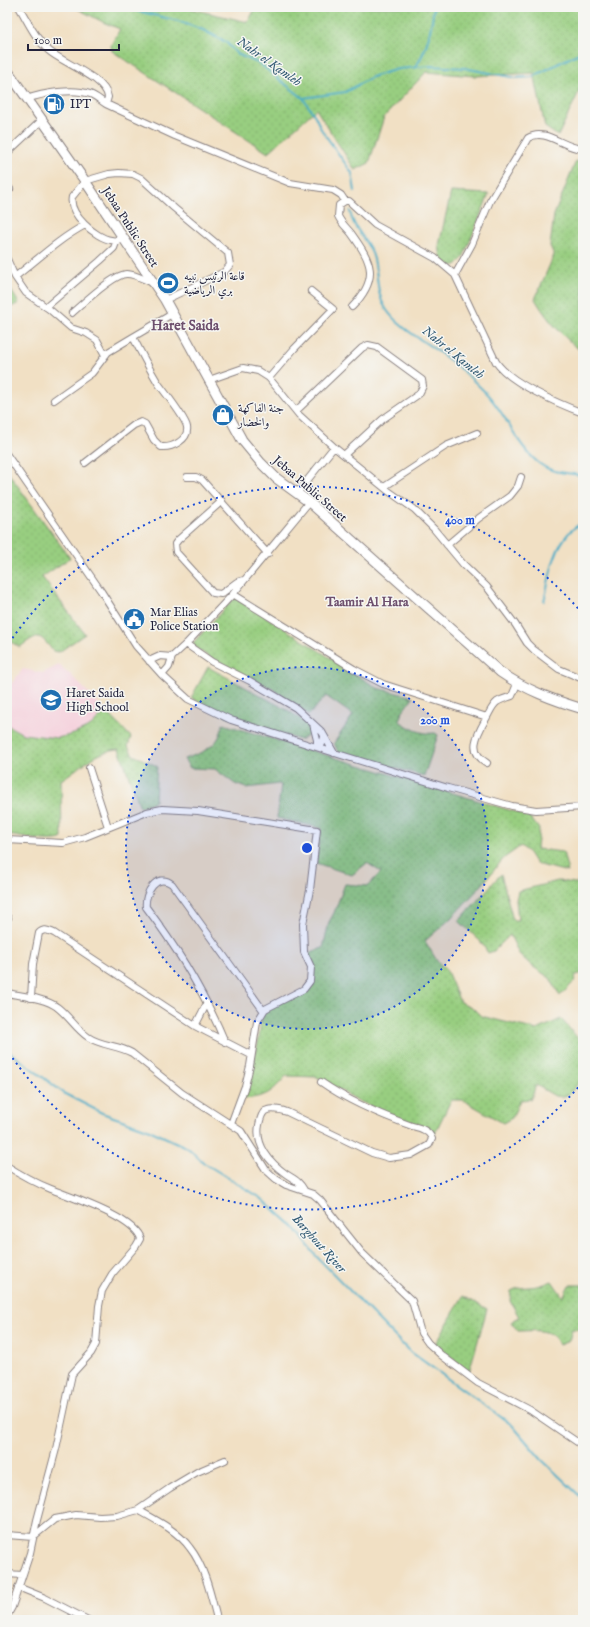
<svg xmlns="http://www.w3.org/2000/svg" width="590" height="1627" viewBox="0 0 590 1627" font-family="'IM FELL English',Amiri,serif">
<defs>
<pattern id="green-dots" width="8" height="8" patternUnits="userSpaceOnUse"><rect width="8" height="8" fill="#98ce80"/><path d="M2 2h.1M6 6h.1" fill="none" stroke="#83b170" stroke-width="1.8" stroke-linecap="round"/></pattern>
</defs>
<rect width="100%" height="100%" fill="#f6f6f2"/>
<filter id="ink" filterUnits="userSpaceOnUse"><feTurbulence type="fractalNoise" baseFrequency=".025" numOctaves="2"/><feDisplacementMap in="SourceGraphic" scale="8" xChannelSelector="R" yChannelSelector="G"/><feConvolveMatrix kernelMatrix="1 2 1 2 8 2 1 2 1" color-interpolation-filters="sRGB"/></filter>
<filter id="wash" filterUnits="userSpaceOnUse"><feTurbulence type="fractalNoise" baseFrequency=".012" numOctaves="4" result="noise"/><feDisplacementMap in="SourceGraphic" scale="16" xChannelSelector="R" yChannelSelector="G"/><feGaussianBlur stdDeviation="0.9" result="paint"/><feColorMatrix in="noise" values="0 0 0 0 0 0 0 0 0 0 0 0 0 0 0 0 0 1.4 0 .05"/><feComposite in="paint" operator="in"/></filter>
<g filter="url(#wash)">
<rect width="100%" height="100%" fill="#f1e0c4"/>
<!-- built -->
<path fill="#f5cfdb" d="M59 665 70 674 106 711 91 726 74 734 57 738 22 734 7 725V689L23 669 43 673Z"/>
<!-- green -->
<path fill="url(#green-dots)" stroke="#5d785e" d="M74 7H183L248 22 256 7H583V83L558 136 545 127 534 73 475 76 426 72 384 117 369 163 355 170 316 109 268 153 112 51 111 45 120 29 105 23Z
M576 161 583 164V353C562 335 550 324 535 299L554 255 550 246 554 215Z
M451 192 489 194 463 258 457 264 450 267 441 258 439 245Z
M7 284 19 303 7 309Z
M7 471 70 558 42 577 85 634 59 652 53 651C39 633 39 633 20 647L7 640Z
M234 598H237L377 688 413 697 402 712 399 721C410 728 421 735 435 733L438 735 424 776 338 752 334 743 353 715 326 696 309 715 273 689 211 658 194 647 193 643Z
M208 667 289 711 305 722 310 729 309 734 300 740 227 716 191 698Z
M106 711 131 737 128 746 133 755 157 766 155 801 140 807 119 749C98 750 78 769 61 780L62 838C53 844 18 836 7 835V725L23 734 57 738 74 734 91 726Z
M223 724 529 816 539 829 537 849 563 852 568 872 536 864 529 853 521 846 504 858 481 886 450 919 425 941 437 961 447 971 460 1002 472 1007 481 1016 537 1030 561 1019 583 1044V1078L569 1094 563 1097 555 1096 536 1085 531 1099 520 1100 512 1118 503 1123 463 1100H451L435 1133 391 1115 359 1101 317 1077 286 1076C271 1093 268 1096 245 1099L259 1038 261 1021 264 1014 279 1003 305 993 314 976V968L308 953 323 948 329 922 334 913 345 884 368 886 381 872 367 863 352 875 316 863 321 828 277 818 281 785 279 784 246 788 235 784 215 769 190 768 184 759C196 755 213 749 219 737 221 733 222 728 223 724Z
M501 874 513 920H518L516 900 518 891 558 881 583 884V911L580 918 583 931V973L576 975 574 982 560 996 550 978 532 966 519 954 510 935 494 951 488 953 481 942 459 921Z
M552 1281 563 1297 569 1285H583V1330L572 1329 569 1341 559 1345C552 1327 535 1331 518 1331L511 1322 519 1317 510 1301 511 1291C520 1286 527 1288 537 1286 542 1285 547 1283 552 1281Z
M463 1296 487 1309 469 1372 435 1345Z"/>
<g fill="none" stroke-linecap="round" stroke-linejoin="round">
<!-- stream -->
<path stroke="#47acc7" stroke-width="2" d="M122 7 178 21 203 30 226 42 237 54 260 64 303 98 315 116 321 129 352 173 355 191
M415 68C428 49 431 29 434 7
M303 98 345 92 374 76 398 69 430 66 464 68 516 78 532 77 583 51
M350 211C352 228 368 240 373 256 379 274 375 292 386 309 399 329 428 343 447 358 460 367 472 379 483 390 506 411 515 445 540 464 553 474 568 472 583 476
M544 601C550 577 552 553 568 534 572 529 578 525 583 522
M7 1050 65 1094 102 1113 145 1128 188 1148 204 1163 261 1198 295 1228 316 1256 408 1350 512 1425 542 1460 583 1499"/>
</g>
</g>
<g filter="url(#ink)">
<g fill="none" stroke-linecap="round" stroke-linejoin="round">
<!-- street casing -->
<g stroke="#8a8180" stroke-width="8">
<path id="street" d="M19 7C28 22 35 38 48 50 62 63 105 77 108 97L106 104C101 101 96 96 90 94 73 88 43 93 27 99
M106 104 175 136 290 183 333 190 341 195 345 201
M7 153 42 120
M7 186 10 189
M123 238C119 240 115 241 111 240 96 238 68 214 72 197L85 181 109 174 119 173 133 174 141 178 174 208 228 253 230 265 224 272 165 300
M7 259 15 277 26 293 49 309 71 328 86 333 97 340 105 355
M455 275 472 244 490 201 528 138C546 127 564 149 583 149
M15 277C38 259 59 239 85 225
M46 307 100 261 114 248 117 240
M352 307C380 278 372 262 351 233 346 227 341 223 338 216L339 205 345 201H349L375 225 435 258 455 275 496 362C510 383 559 404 583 413
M72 313C81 305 115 273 127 274 135 274 145 280 153 283
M269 378 294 349 333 309 311 291
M209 380 243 368 258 371 269 378 299 415 334 447 387 490 414 509 434 529 463 564 487 587 515 624 527 643 534 650 559 669 583 679
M54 400 92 373 108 352 133 337
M296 411 362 348 368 345 377 347 422 380 423 386 419 394 383 419 344 455
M7 455 101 591 136 646 162 675 188 699 231 720 338 754 448 788 512 806 536 810 583 807
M85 463 134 425 141 422 145 424 154 440 161 447C172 448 189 440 187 427 185 417 165 393 158 383 149 368 141 353 133 337L172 314
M187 477H196L202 480 268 554
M384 487 446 446 477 433
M297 493 334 447
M222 501 178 540 175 544 176 552 213 593 221 594 237 582 244 580
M447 545 479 518 510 496 518 486 521 477
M233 594 354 669 383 684 487 717
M186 644 212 662 250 681 296 708 322 732 334 753
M149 661 160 656 172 657
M162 675 169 667 172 657 186 644 233 594 309 502
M313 724 317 740V747L322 744 324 737
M487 763C466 751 478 733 487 717 490 712 492 706 497 702 501 699 507 698 512 696L517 684
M89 768 108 827
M7 840 63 843 85 837 147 812 162 809 198 811 317 830 310 890 303 924 304 952 311 967 310 981 304 989 265 1009 257 1022 250 1066 245 1086 231 1124
M7 917 8 918
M7 993C21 996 46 998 57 1007 69 1016 76 1029 88 1037 101 1046 118 1045 132 1053L182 1093 241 1131 266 1170 276 1179 286 1185 313 1194 320 1200 362 1253 412 1301 421 1333 428 1343 441 1355 478 1383 530 1410 583 1446
M31 998 33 964 39 933C44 928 49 931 54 933L195 1026 251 1055
M195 1026 207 1003
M225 1042C205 994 177 948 146 907 144 893 157 872 172 884L263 1010
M7 1166C21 1175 36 1183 51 1189 70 1197 135 1218 140 1239L136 1246 112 1274 102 1291 99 1306 96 1344 91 1353 72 1374 56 1449 37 1520 30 1553 12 1607 7 1616
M304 1190C299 1181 295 1180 286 1174 270 1163 255 1145 259 1125 260 1120 261 1114 265 1111 271 1108 281 1110 287 1112L372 1153 389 1158 411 1155 429 1145 432 1139C429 1130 420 1128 412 1126 381 1115 348 1101 321 1082
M138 1510 170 1488 197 1472 225 1460
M7 1535 33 1537
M34 1536 55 1519 76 1515 100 1517 117 1516 138 1510C156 1520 178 1531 190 1548 205 1567 211 1596 217 1619
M7 1574 22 1575
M18 1587 45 1598 88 1620"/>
</g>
<!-- secondary casing -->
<g stroke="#8a8180" stroke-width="11">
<path id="secondary" d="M7 70 85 181 165 300 242 440 261 463 276 478 309 502 500 672C526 690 553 700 583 709"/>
</g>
<!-- street -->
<use href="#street" stroke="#fff" stroke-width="6"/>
<!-- secondary -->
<use href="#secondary" stroke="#fff" stroke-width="9"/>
</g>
</g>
<!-- distance rings -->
<circle cx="307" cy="848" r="181" fill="#1d4ed8" fill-opacity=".12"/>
<g fill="none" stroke="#1d4ed8" stroke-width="2" stroke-dasharray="2 4">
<circle cx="307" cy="848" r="181"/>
<path d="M582 1083A362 362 0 0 1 9 1053M9 643A362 362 0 0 1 582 613"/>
</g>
<!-- icons -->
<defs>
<g id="fuel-disc" transform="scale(1.15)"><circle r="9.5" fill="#1f6fb2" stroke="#f6f6f2"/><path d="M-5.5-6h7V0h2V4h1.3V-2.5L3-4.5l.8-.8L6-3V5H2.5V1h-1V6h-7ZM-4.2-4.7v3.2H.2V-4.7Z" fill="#fff"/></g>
<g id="stadium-disc" transform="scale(1.15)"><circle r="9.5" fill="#1f6fb2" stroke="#f6f6f2"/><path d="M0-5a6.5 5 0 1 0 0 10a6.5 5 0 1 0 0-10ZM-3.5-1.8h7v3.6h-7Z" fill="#fff"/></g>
<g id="shop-disc" transform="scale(1.15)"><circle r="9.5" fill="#1f6fb2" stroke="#f6f6f2"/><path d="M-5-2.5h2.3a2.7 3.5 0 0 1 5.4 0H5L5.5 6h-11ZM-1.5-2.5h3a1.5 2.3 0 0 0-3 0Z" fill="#fff"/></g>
<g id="civic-disc" transform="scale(1.15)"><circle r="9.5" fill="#1f6fb2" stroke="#f6f6f2"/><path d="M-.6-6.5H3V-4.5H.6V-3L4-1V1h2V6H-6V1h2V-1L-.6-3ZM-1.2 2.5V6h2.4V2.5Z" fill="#fff"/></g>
<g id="school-disc" transform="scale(1.15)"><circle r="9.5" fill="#1f6fb2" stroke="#f6f6f2"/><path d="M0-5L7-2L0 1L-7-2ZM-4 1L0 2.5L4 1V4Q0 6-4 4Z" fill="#fff"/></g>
</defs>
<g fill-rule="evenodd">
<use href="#fuel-disc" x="54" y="104"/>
<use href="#stadium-disc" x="168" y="283"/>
<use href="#shop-disc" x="223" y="415"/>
<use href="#civic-disc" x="134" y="619"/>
<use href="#school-disc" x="51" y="700"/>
</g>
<g text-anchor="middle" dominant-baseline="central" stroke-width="3" stroke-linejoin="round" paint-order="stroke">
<!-- poi labels -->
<g font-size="12" fill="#22223b" stroke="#f6f6f2" text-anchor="start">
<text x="70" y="104">IPT</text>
<text x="184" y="276">قاعة الرئيس نبيه<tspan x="184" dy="14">بري الرياضية</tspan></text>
<text x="238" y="408">جنة الفاكهة<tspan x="238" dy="14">والخضار</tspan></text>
<text x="150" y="612">Mar Elias<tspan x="150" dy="14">Police Station</tspan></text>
<text x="66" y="693">Haret Saida<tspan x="66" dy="14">High School</tspan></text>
</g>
<!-- street labels -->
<g font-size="12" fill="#22223b" stroke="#f6f6f2">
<text transform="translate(130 227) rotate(57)">Jebaa Public Street</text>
<text transform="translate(310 489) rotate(41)">Jebaa Public Street</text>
</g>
<!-- water labels -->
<g font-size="13" font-style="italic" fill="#315973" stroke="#f6f6f2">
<text transform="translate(269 62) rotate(35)">Nahr el Kamleh</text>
<text transform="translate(453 353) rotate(39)">Nahr el Kamleh</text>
<text transform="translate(319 1244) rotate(48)">Barghout River</text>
</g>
<!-- neighbourhood labels -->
<g font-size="13" font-weight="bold" fill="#6d4f6d" stroke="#f6f6f2">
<text x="367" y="602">Taamir Al Hara</text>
</g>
<!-- quarter labels -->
<g font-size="14" font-weight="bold" fill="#6d4f6d" stroke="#f6f6f2">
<text x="185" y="326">Haret Saida</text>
</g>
</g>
<circle cx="307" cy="848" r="6" fill="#1d4ed8" stroke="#f6f6f2" stroke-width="2"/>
<g font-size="12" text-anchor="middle" font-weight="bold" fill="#1d4ed8" stroke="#f6f6f2" stroke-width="3" stroke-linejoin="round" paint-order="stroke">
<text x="460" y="524">400 m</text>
<text x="435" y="724">200 m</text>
</g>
<!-- margin -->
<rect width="590" height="1627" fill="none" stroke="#f6f6f2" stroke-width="24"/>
<!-- scale -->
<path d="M28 44v6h91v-6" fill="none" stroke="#22223b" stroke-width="2"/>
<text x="34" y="44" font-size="12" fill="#22223b" stroke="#f6f6f2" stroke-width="3" paint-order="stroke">100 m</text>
</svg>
